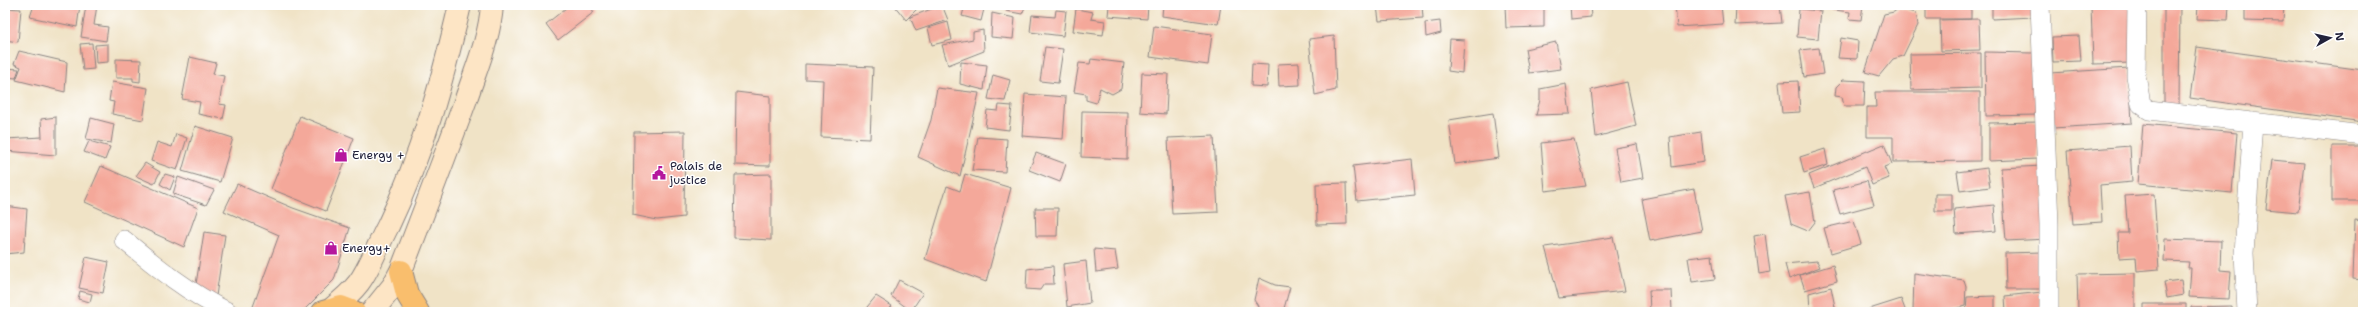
<svg xmlns="http://www.w3.org/2000/svg" width="2368" height="317" viewBox="0 0 2368 317" font-family="'Shantell Sans',sans-serif">
<rect width="100%" height="100%" fill="#fff"/>
<filter id="ink" filterUnits="userSpaceOnUse"><feTurbulence type="fractalNoise" baseFrequency=".025" numOctaves="2"/><feDisplacementMap in="SourceGraphic" scale="8" xChannelSelector="R" yChannelSelector="G"/><feConvolveMatrix kernelMatrix="1 2 1 2 8 2 1 2 1" color-interpolation-filters="sRGB"/></filter>
<filter id="wash" filterUnits="userSpaceOnUse"><feTurbulence type="fractalNoise" baseFrequency=".012" numOctaves="4" result="noise"/><feDisplacementMap in="SourceGraphic" scale="16" xChannelSelector="R" yChannelSelector="G"/><feGaussianBlur stdDeviation="0.9" result="paint"/><feColorMatrix in="noise" values="0 0 0 0 0 0 0 0 0 0 0 0 0 0 0 0 0 1.4 0 .05"/><feComposite in="paint" operator="in"/></filter>
<g filter="url(#wash)">
<rect width="100%" height="100%" fill="#f0e3c6"/>
<g id="blocks">
<!-- building -->
<path fill="#f4a89a" d="M34 5H80L77 27 30 17Z
M86 5H97L94 25 108 27 106 41 81 37Z
M564 5H589L594 12 558 40 546 24 566 8Z
M894 5H914L917 9 906 20Z
M942 5 948 20 916 31 910 17Z
M965 5H985L981 21 962 16Z
M1008 5H1026L1022 14 1006 11Z
M1109 5H1148L1147 19 1108 16Z
M1163 5H1221L1218 24 1162 16Z
M1391 5H1422L1423 18 1379 21 1377 6Z
M1505 5H1544V27L1506 28Z
M1570 5H1590L1591 17 1571 19Z
M1675 5H1721L1723 24 1677 27Z
M1736 5H1780L1782 23 1735 25Z
M1828 5H1863L1861 20 1849 19 1850 12 1827 9Z
M1926 5H1971V19H1926Z
M1992 5H2033V17L1992 19Z
M2131 5 2133 63 2093 64 2091 6Z
M2164 5H2180L2179 104H2164Z
M2198 5H2229L2228 20 2197 19Z
M2245 5H2284L2283 22 2245 21Z
M5 8 21 9 18 42 5 40Z
M1899 8 1916 13 1918 25 1903 56 1893 59 1879 76 1865 72 1884 14 1894 12Z
M1076 9 1093 12 1091 19 1105 21 1103 35 1073 31Z
M1799 9 1821 11 1818 39 1797 37Z
M1056 10 1066 11 1063 36 1030 32 1032 15 1055 17Z
M992 13 1015 18 1013 39 991 37Z
M1979 19 1980 50 1941 51 1940 20Z
M1440 21 1441 33 1426 37 1425 23Z
M948 22 952 40 932 45 928 28Z
M1154 26 1212 34 1208 65 1150 57Z
M983 30 984 51 948 65 942 45 973 39V32Z
M1334 36 1336 90 1315 95 1309 39Z
M2079 36 2081 61 2053 62 2052 37Z
M1841 38 1858 41 1857 59 1838 58Z
M1450 39 1464 40 1462 73 1448 71Z
M1556 42 1561 69 1529 73 1525 49Z
M92 43 94 69 83 70 80 44Z
M108 44V62L96 63 95 45Z
M1045 47 1063 49 1058 83 1040 81Z
M2197 47 2363 70V122L2190 98Z
M1819 48 1823 74 1804 77 1800 50Z
M19 51 67 62 65 92 16 80 21 67 14 64Z
M1985 52 2033 53 2038 115 1986 116Z
M1981 53V88L1911 90 1910 54Z
M190 57 216 63 213 74 224 76 219 104 226 105 223 119 198 114 200 102 182 99Z
M116 59 141 60 140 82 133 81V78H116Z
M1091 59 1124 63 1121 89 1112 94 1100 88 1096 103 1086 100V94L1074 92 1079 63 1090 64Z
M961 62 987 65 984 90 960 84Z
M1299 63 1300 85 1279 86 1278 64Z
M805 64 873 67 870 139 821 137 823 80 805 79Z
M1252 64 1268 65 1267 87 1251 86Z
M5 68 19 69 16 78 5 77Z
M2129 68 2132 123 2053 128 2050 73Z
M1142 73 1168 74 1166 114 1140 112Z
M993 75 1010 80 1005 101 988 99Z
M1843 80 1865 81 1864 106H1844L1842 97 1835 96 1836 87Z
M1798 81 1800 112 1782 113 1779 82Z
M112 82 148 88 143 120 112 114 114 102 109 101Z
M1627 82 1636 126 1596 137 1591 90Z
M1566 84 1570 114 1536 115 1540 100V89Z
M937 88 979 93 960 176 918 157 931 120Z
M736 92 770 96V166L735 165Z
M1875 92H1980V161L1893 162V137H1867V107H1876Z
M1025 94 1066 97 1063 139 1022 136Z
M999 105 1012 106 1009 130 985 127 987 110 998 111Z
M1082 111 1128 112 1127 159 1081 157Z
M1493 113 1499 158 1455 164 1449 120Z
M300 116 354 138 326 211 271 189Z
M56 117V155L5 151V139L42 137 41 119Z
M91 118 114 124 111 143 86 139Z
M2040 122 2037 159 1989 161V123Z
M2143 124 2237 133 2232 193 2138 184Z
M195 126 233 138 220 182 182 171Z
M685 131 684 217 657 220 633 215 634 132Z
M1701 132 1704 162 1672 167 1670 137Z
M176 134 187 138 177 170 151 161 157 142 172 147Z
M1214 136 1218 212 1172 214 1168 138Z
M978 137 1007 139 1005 172 972 170Z
M1574 139 1586 186 1545 191 1541 143Z
M89 141 110 147 105 160 84 152Z
M1637 144 1643 178 1621 182 1615 148Z
M1884 144 1892 164 1884 167 1889 178 1872 185 1865 167 1814 188 1809 175Z
M2130 146 2132 182 2100 185 2102 222 2073 224 2067 151Z
M2332 146H2363V201H2332Z
M1825 149 1828 165 1804 173 1800 157Z
M1036 153 1066 164 1060 182 1029 170Z
M1412 159 1415 195 1357 201 1353 166Z
M2272 160 2304 163 2298 212 2266 209Z
M145 163 160 172 154 184 136 176Z
M101 166 198 208 184 247 85 202Z
M2043 166 2048 239 2006 241 2001 168Z
M1987 168 1990 187 1960 191 1957 172Z
M165 174 175 177 170 190 160 184Z
M771 174V240L734 238 735 175Z
M965 174 1011 188 986 282 925 259 947 186 960 191Z
M178 177 214 190 206 205 173 194Z
M1867 181 1874 205 1840 214 1833 190Z
M1346 183 1347 224 1317 225 1316 184Z
M237 184 293 208 350 228 334 280 302 312H251L279 235 224 211Z
M1694 189 1702 231 1650 241 1642 199Z
M1810 192 1815 222 1808 231 1791 224 1785 196Z
M1935 194H1952V211H1935Z
M2154 194 2159 269 2137 271 2136 257 2119 258 2118 233H2128L2125 196Z
M1994 205 1996 231 1956 234 1954 209Z
M5 206 27 209 24 252 5 254Z
M1035 208H1058L1057 236H1036Z
M2355 220 2363 221V280L2353 279Z
M1854 221 1861 244 1831 253 1824 228Z
M204 232 225 235 216 296 195 291Z
M1765 234 1770 272 1759 274 1754 236Z
M1613 237 1625 291 1559 298 1545 247Z
M2165 239 2221 241 2220 270 2231 271 2229 299 2189 297 2191 268H2188L2189 262 2164 261Z
M1094 249 1115 251 1118 269 1096 272Z
M2043 252 2044 289H2006L2005 253Z
M1712 255 1715 279 1692 282 1688 258Z
M86 257 109 262 103 293 79 288Z
M1086 261 1090 303 1067 307 1063 264Z
M1817 261 1820 267 1789 279 1785 264Z
M1833 265 1837 281 1805 290 1800 275Z
M1053 266 1054 284H1044L1040 290 1026 289 1027 269Z
M1914 273 1964 280 1966 286 1965 306 1943 312H1913Z
M2135 273V312H2078L2077 274Z
M1259 278 1275 285 1290 287 1283 312 1257 311 1258 306 1254 300Z
M899 280 923 293 911 311 891 296Z
M2181 280 2183 295 2167 298 2164 282Z
M1831 287 1836 312 1810 311 1809 293Z
M1649 290H1671L1672 311 1650 312Z
M80 291 92 294 90 302 78 299Z
M2042 292 2044 312H2006L2005 296Z
M876 296 892 306 887 312H863Z
M1967 297 1995 296V312H1966Z
M5 299H8V312H5Z
M1901 299 1906 312H1860Z
M2144 304H2186V312H2144Z
M2232 306V312H2191V307Z"/>
</g>
</g>
<g filter="url(#ink)">
<use href="#blocks" fill-opacity="0" stroke="#898280" stroke-width="1"/>
<g fill="none" stroke-linecap="round" stroke-linejoin="round">
<!-- minor casing -->
<g stroke="#898280" stroke-width="20">
<path id="minor" d="M2040 5 2049 224V312
M2137 5 2136 76 2141 104 2149 110 2363 135
M124 240C158 268 189 293 228 312
M2247 312 2244 253 2253 122"/>
</g>
<!-- secondary casing -->
<g stroke="#898280" stroke-width="24">
<path id="secondary" d="M333 308C343 299 355 290 362 278 372 262 379 243 388 226 422 155 442 82 460 5
M372 312 393 286 401 271C423 214 445 157 466 99 476 69 490 37 492 5"/>
</g>
<!-- primary casing -->
<g stroke="#898280" stroke-width="24">
<path id="primary" d="M401 271 407 294 418 312
M323 312 341 307 354 312"/>
</g>
<!-- minor -->
<use href="#minor" stroke="#fff" stroke-width="19"/>
<!-- secondary -->
<use href="#secondary" stroke="#fde5c5" stroke-width="22"/>
<!-- primary -->
<use href="#primary" stroke="#f9be6d" stroke-width="22"/>
</g>
</g>
<!-- icons -->
<defs>
<g id="shop-bare" transform="scale(1.08)"><path d="M-5-2.5h2.3a2.7 3.5 0 0 1 5.4 0H5L5.5 6h-11ZM-1.5-2.5h3a1.5 2.3 0 0 0-3 0Z" fill="#b5179e" stroke="#fff" stroke-width="2.5" paint-order="stroke"/></g>
<g id="civic-bare" transform="scale(1.08)"><path d="M-.6-6.5H3V-4.5H.6V-3L4-1V1h2V6H-6V1h2V-1L-.6-3ZM-1.2 2.5V6h2.4V2.5Z" fill="#b5179e" stroke="#fff" stroke-width="2.5" paint-order="stroke"/></g>
</defs>
<g fill-rule="evenodd">
<use href="#shop-bare" x="341" y="155"/>
<use href="#civic-bare" x="659" y="173"/>
<use href="#shop-bare" x="331" y="248"/>
</g>
<g text-anchor="middle" dominant-baseline="central" stroke-width="3" stroke-linejoin="round" paint-order="stroke">
<!-- poi labels -->
<g font-size="12" fill="#22223b" stroke="#fff" text-anchor="start">
<text x="352" y="155">Energy +</text>
<text x="670" y="166">Palais de<tspan x="670" dy="14">justice</tspan></text>
<text x="342" y="248">Energy+</text>
</g>
</g>
<!-- margin -->
<rect width="2368" height="317" fill="none" stroke="#fff" stroke-width="20"/>
<!-- north arrow -->
<g transform="translate(2330 38) rotate(82)" stroke="#ffffff" stroke-width="3" paint-order="stroke">
<path d="M0-3L7 15L0 10L-7 15Z" fill="#22223b"/>
<text y="-6" font-size="11" font-weight="bold" text-anchor="middle" fill="#22223b">N</text>
</g>
</svg>
